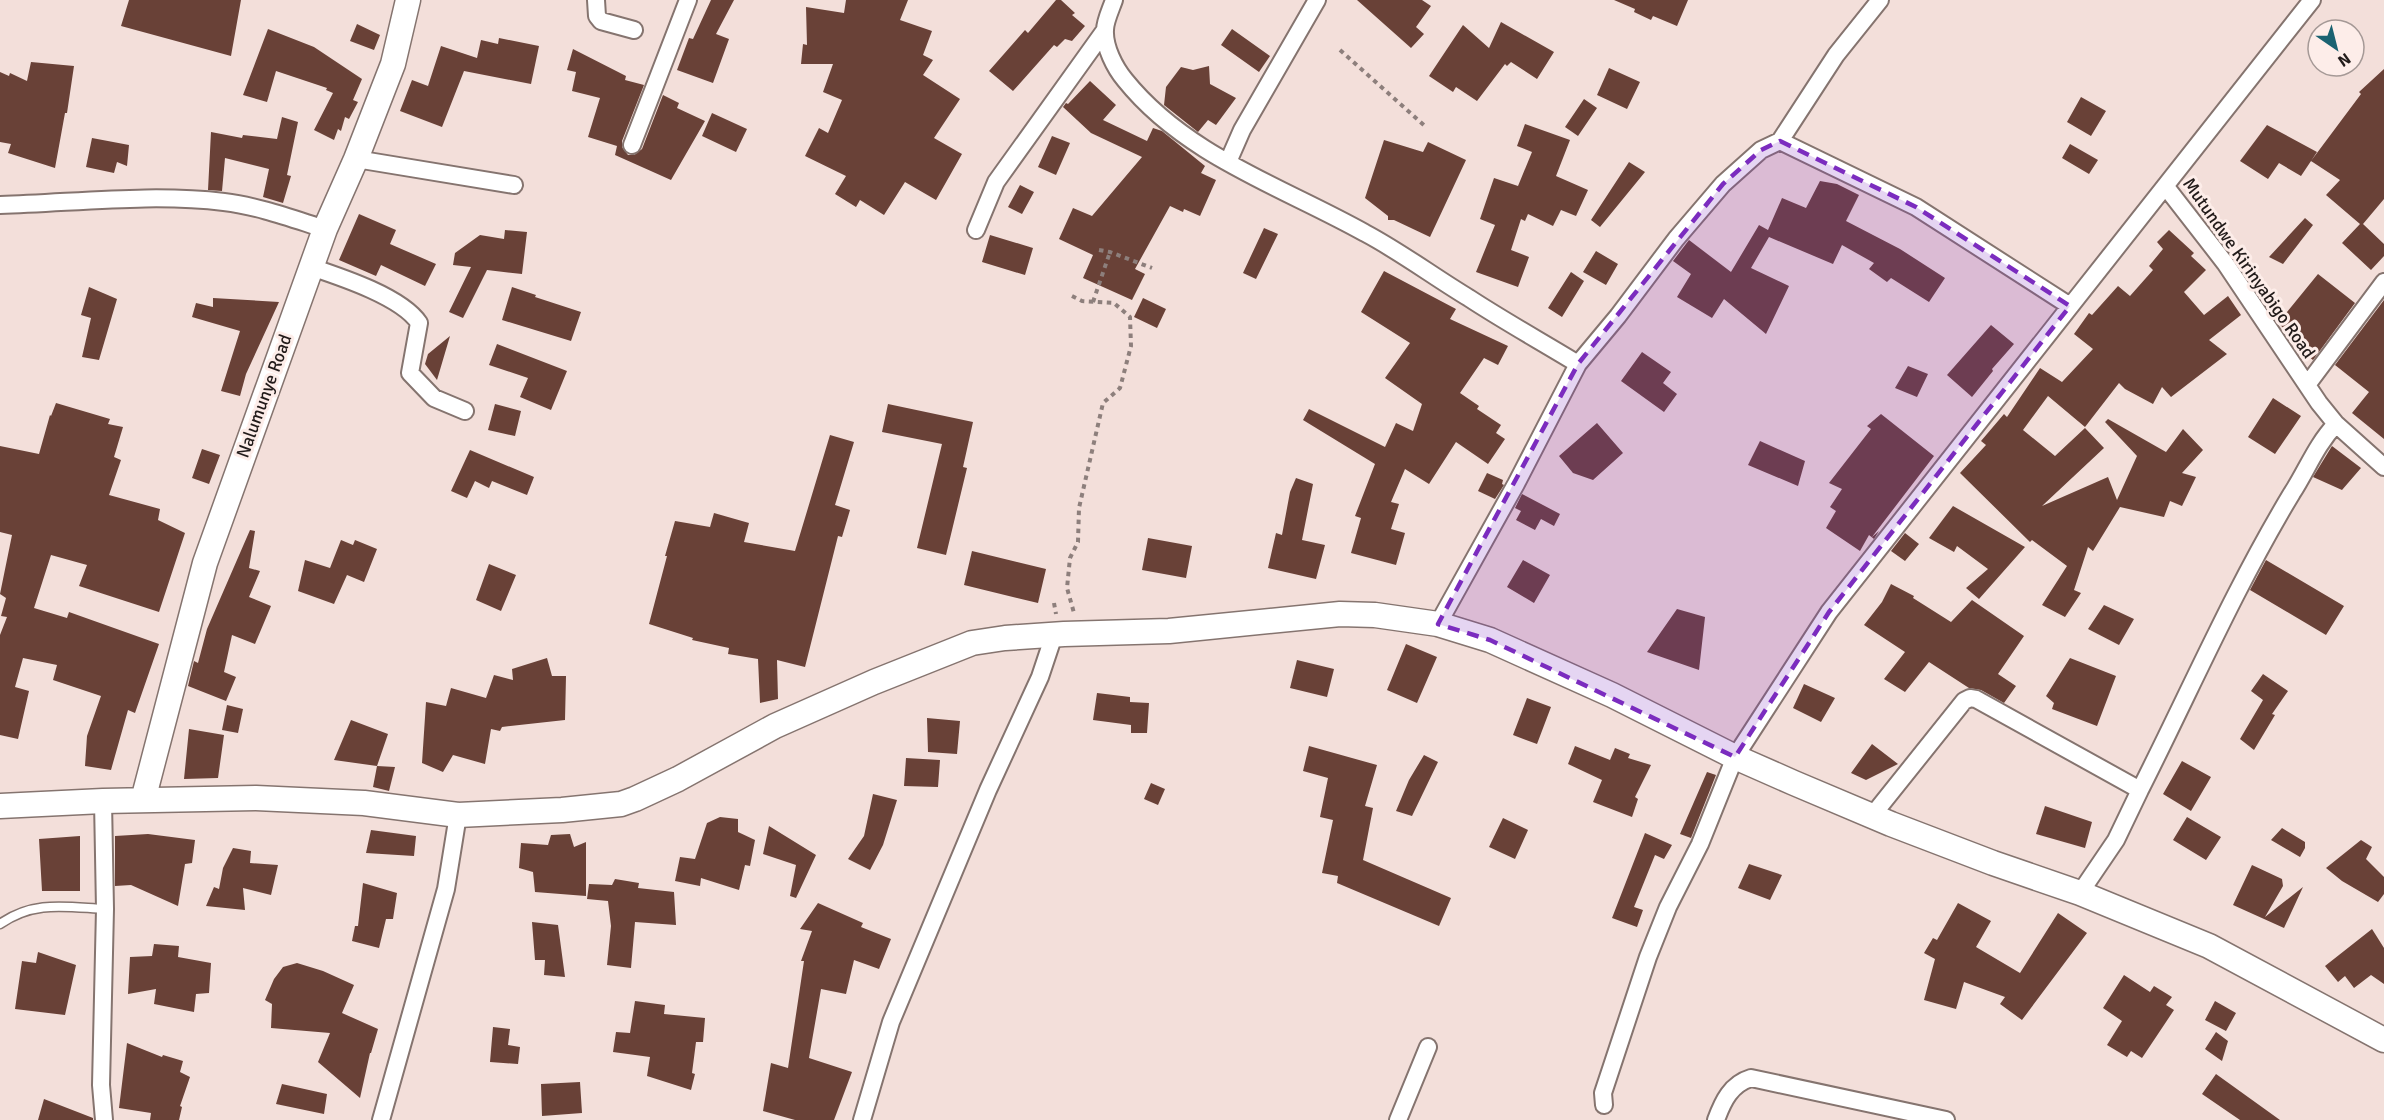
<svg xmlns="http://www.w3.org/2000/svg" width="2384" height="1120" viewBox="0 0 2384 1120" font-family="Signika,sans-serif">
<rect width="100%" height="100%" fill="#f3dfda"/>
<!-- building -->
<path fill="#694137" d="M129 0H241L231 56 121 26Z
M711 0H734L716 34 729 39 713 83 677 70 689 38 693 39Z
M846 0H908L900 20 932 31 923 55 933 60 923 75 960 99 934 138 962 154 936 200 905 182 884 215 860 200 856 207 835 194 846 176 805 156 819 128 828 133 842 100 823 92 833 64H801L803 44 807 45 806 7 844 13Z
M1056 0H1061L1075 13 1072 15 1085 26 1072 41 1065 39 1057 47 1054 45 1013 91 989 71 1025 30 1028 33Z
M1357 0H1422L1431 6 1416 27 1424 34 1411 48Z
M1614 0H1688L1677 26 1653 16 1651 20 1634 12 1635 9Z
M1501 22 1554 52 1537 79 1511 62 1507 66 1505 64 1477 101 1456 87 1453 92 1429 76 1463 25 1489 48Z
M357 24 380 35 374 50 350 41Z
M268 29 314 47 362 79 353 100 358 102 349 119 345 117 341 131 338 129 334 140 314 130 333 93 326 90 327 88 276 71 267 102 243 95Z
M1232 29 1270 56 1259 72 1221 45Z
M499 38 539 46 531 84 464 71 442 127 400 111 412 80 428 86 441 46 477 58 481 40 498 44Z
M573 49 626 76 625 80 644 85 622 141V147L628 155H634L642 149 663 95 679 103 677 108 705 121 671 180 615 155 617 146 588 137 600 98 572 91 576 72 567 70Z
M31 62 74 66 67 113H65L55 168 8 153 11 144 0 142V72L9 76 10 73 27 81Z
M1209 66 1210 84 1236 98 1216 125 1208 120 1198 132 1164 105 1166 87 1181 67 1193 70Z
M1609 68 1640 82 1627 109 1597 95Z
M2384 69V199L2363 224 2384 244V256L2371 270 2342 243 2360 224 2326 195 2340 180 2311 161 2361 94 2359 92Z
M1090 81 1116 105 1103 120 1147 141 1153 128 1162 131 1205 166 1201 173 1216 180 1200 216 1184 209 1183 212 1170 206 1135 269 1145 274 1132 300 1083 278 1093 255 1059 239 1073 208 1092 216 1142 157 1091 133 1063 107 1066 103 1068 104Z
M2081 97 2106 111 2091 136 2067 122Z
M1584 99 1597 108 1578 136 1565 127Z
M712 113 747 129 736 152 702 136Z
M282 117 298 122 287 175 291 176 283 203 263 197 269 169 225 158 222 191 208 190 211 132 242 138 243 135 277 139Z
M1525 124 1570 140 1556 176 1588 190 1576 216 1561 210 1553 226 1528 214 1525 221 1521 219 1511 250 1529 257 1518 287 1476 272 1495 225 1480 219 1494 178 1518 186 1532 152 1517 146Z
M2267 125 2317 152 2301 176 2279 163 2268 179 2240 161Z
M1052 136 1070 143 1056 175 1038 167Z
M92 138 129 145 127 166 117 162 114 173 86 167Z
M1384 140 1423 152 1428 142 1466 160 1430 237 1394 220H1388V216L1365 198Z
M2070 144 2098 160 2089 174 2062 158Z
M1629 162 1645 172 1600 227 1591 220Z
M1820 181 1837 184 1859 195 1846 221 1900 249 1945 278 1929 302 1891 278 1887 282 1869 269 1874 263 1842 245 1833 264 1769 237 1751 268 1789 286 1766 334 1724 299 1712 318 1677 297 1691 274 1673 261 1689 240 1731 272 1759 225 1768 230 1782 198 1806 208Z
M1020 185 1034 192 1022 214 1008 207Z
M359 214 396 230 390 244 436 264 425 286 381 265 376 276 339 260Z
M2305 218 2313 225 2283 264 2269 257Z
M1264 228 1278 234 1256 279 1243 273Z
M505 230 527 232 522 274 487 270 463 318 449 312 471 267 453 265 455 253 480 235 504 239Z
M2169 230 2194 253 2191 256 2206 270 2184 292 2204 315 2228 296 2241 315 2209 340 2227 354 2171 397 2162 387 2153 404 2125 389 2119 383 2085 427 2048 396 2023 430 2055 456 2085 428 2104 448 2042 506 2108 477 2117 500 2137 456 2105 422 2108 419 2166 452 2183 429 2203 450 2182 473 2196 477 2182 506 2170 501 2164 517 2120 507 2093 551 2088 547 2074 590 2081 593 2065 617 2042 605 2067 566 2032 540 2030 542 1960 473 1986 445 1981 441 2004 414 2007 417 2040 368 2062 382 2093 349 2074 334 2089 313 2092 315 2118 286 2130 296 2153 270 2149 266 2163 249 2157 242Z
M990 235 1033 248 1025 275 982 262Z
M1596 251 1618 264 1606 285 1583 272Z
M1384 271 1456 309 1450 319 1508 346 1498 365 1484 358 1460 393 1479 406 1477 409 1501 425 1496 433 1505 439 1488 464 1456 442 1429 484 1405 469 1391 502 1399 504 1391 529 1405 533 1396 565 1351 553 1361 518 1355 516 1375 464 1303 420 1309 409 1385 447 1396 423 1413 431 1422 404 1385 378 1410 343 1361 312Z
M1571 272 1584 281 1562 317 1548 308Z
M2318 274 2355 303 2313 360 2300 350 2301 349 2292 339 2293 337 2278 323Z
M89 287 117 299 99 360 82 357 91 318 81 315Z
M512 287 536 295 535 297 581 312 571 341 502 320Z
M213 298 279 302 246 374 240 396 221 391 240 331 192 317 196 303 213 307Z
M1143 298 1166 309 1157 328 1134 317Z
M2384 300V439L2352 413 2369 392 2335 365Z
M1991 325 2014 344 1992 369 1993 371 1972 397 1947 375Z
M450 336 437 380 425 364 428 354Z
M497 344 567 371 551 410 520 397 528 378 489 365Z
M1642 352 1671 372 1663 383 1677 394 1664 412 1621 381Z
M1908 366 1928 374 1917 397 1895 388Z
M2273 398 2301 416 2275 454 2248 437Z
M56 403 110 419 108 424 123 427 114 457 121 460 109 495 160 509 158 520 185 533 159 612 79 586 87 565 51 555 34 608 67 618 69 612 159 644 135 713 128 710 111 770 85 766 87 736 101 696 53 680 57 665 23 658 15 687 29 691 18 739 0 735V635L7 617 1 616 6 598 0 594 12 535 0 532V446L39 454 50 415 51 416Z
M495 404 521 411 515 436 488 430Z
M888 404 973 422 963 467 967 468 946 555 917 548 942 444 882 432Z
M1881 414 1934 456 1872 537 1879 531 1874 539 1869 535 1860 551 1826 528 1836 511 1830 507 1842 489 1829 483 1871 429 1867 426Z
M1597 423 1623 453 1593 480 1573 473 1559 456Z
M830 435 854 442 835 505 850 510 842 537 838 536 805 667 777 660 778 699 760 703 758 659 728 654 729 648 692 640 693 638 649 624 667 556H665L675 521 710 527 714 513 749 523 744 542 795 551Z
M1760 441 1805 461 1798 486 1748 465Z
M2332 446 2361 468 2342 490 2313 477Z
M202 449 220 455 209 484 192 478Z
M470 450 534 477 527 495 492 481 489 488 475 481 467 498 451 491Z
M1487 473 1503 480 1502 484 1504 485 1495 499 1478 491Z
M1296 478 1313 484 1302 540 1325 545 1316 579 1268 568 1276 533 1282 535 1290 492Z
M1522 494 1560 514 1554 526 1541 519 1535 530 1516 520 1521 511 1515 508Z
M1953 506 2025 547 1979 599 1966 588 1988 569 1957 546 1954 552 1929 538Z
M250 530 255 531 249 568 260 571 249 597 271 606 255 644 232 635 224 672 236 677 226 701 188 686 194 661 198 663 207 629Z
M1905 533 1919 544 1905 561 1891 551Z
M1148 538 1192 546 1186 578 1142 570Z
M341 540 353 545 355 540 377 549 364 582 347 575 334 604 298 591 305 560 330 568Z
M972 551 1046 569 1038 603 964 585Z
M1523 560 1550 575 1534 603 1507 587Z
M2266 560 2344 606 2326 635 2250 590Z
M489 564 516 575 501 611 476 600Z
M1891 584 1914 596 1913 598 1951 622 1972 600 2024 636 1998 674 2016 686 2004 703 1981 690 1969 688 1929 662 1905 692 1884 679 1905 652 1864 625 1882 602Z
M2104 605 2134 619 2119 645 2088 629Z
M1677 609 1705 617 1699 670 1647 652Z
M1406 644 1437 657 1417 703 1387 690Z
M547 658 552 676H566L565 720 502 727 500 731 491 729 485 764 453 755 443 772 422 763 426 702 446 706 451 688 486 698 494 675 513 680 512 669Z
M2070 658 2116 676 2097 726 2052 709 2054 703 2046 696Z
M1297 660 1334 669 1327 697 1290 688Z
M2263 674 2288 691 2272 714 2275 715 2254 750 2240 739 2263 700 2251 691Z
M1804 684 1835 698 1821 722 1793 708Z
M1097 693 1130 697V702L1149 703 1147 733H1131V725L1093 720Z
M1527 698 1551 707 1537 744 1513 735Z
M227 705 243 709 238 733 222 730Z
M927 718 960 721 957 754 928 752Z
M351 720 388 734 377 766 334 760Z
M189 729 224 735 218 778 184 779Z
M1872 744 1898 764 1866 780 1851 773Z
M1309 746 1377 765 1365 806 1373 808 1363 860 1451 898 1439 926 1337 883 1338 876 1322 873 1333 820 1320 817 1328 778 1303 771Z
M1575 746 1610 760 1615 748 1630 754 1628 758 1651 765 1635 797 1638 799 1632 817 1593 802 1602 780 1568 764Z
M1424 755 1438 762 1412 816 1396 811 1409 780Z
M906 758 940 760 938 787 904 786Z
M2182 761 2211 777 2191 811 2163 794Z
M377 766 395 767 389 791 373 787Z
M1707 772 1716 775 1691 838 1680 834Z
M1151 783 1165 789 1158 805 1144 799Z
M873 794 897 800 883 845 870 870 848 859 864 836Z
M2045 806 2092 822 2085 848 2036 834Z
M720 817 738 819V832L755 840 750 866 745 865 739 890 701 878 700 886 675 881 680 857 695 859 707 823Z
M2187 817 2221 837 2206 860 2173 840Z
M1503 818 1528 830 1515 859 1489 847Z
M769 826 816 855 796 898 790 896 796 865 763 854Z
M2282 828 2305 842V848L2300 857 2271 840Z
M371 830 416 836 414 856 366 853Z
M1645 833 1672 845 1664 859 1655 855 1634 907 1643 910 1637 927 1612 918Z
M148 834 195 840 192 863 185 864 178 906 131 885 115 886V836Z
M570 834 574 847 586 842V896L535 892 533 872 519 868 521 843 548 845 551 835Z
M80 836V891H42L39 839Z
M2361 840 2372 847 2366 859 2384 877V894L2378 902 2342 881 2326 868Z
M233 848 251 851 250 863 278 865 271 895 243 888 245 910 206 906 214 887 219 889 223 868Z
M1749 864 1782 875 1770 900 1738 888Z
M2252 865 2282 879 2283 886 2265 917 2303 887 2284 928 2233 905Z
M615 879 639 883 638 888 674 892 676 925 635 922 631 968 607 965 611 926 608 901 587 899 589 884 612 885Z
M363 883 397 893 393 919H386L379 948 352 941 355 926H358Z
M818 903 863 923 861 927 891 939 879 969 854 960 846 994 821 989 809 1058 852 1072 834 1120H795L763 1111 771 1063 788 1068 804 961H801L812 931 800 929Z
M1958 903 1991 921 1976 947 2020 973 2058 913 2087 933 2022 1020 2000 1004 2005 997 1964 982 1956 1009 1924 1000 1935 959 1924 953 1933 938 1937 940Z
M532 922 558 925 565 977 544 975 545 960H535Z
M2372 929 2384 948V984L2371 975 2354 988 2345 976 2338 982 2325 966Z
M154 944 179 946 178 957 211 963 209 993 196 994 194 1012 154 1004 156 989 128 994 130 957 152 956Z
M38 952 76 965 65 1015 15 1009 22 961 36 963Z
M297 963 323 971 354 985 342 1013 378 1029 371 1053H370L360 1098 318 1062 330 1033 271 1028 272 1004 265 1000 274 979 283 967Z
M2124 975 2150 992 2154 986 2172 997 2166 1005 2174 1010 2142 1058 2131 1051 2127 1057 2107 1045 2122 1021 2103 1008Z
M635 1001 665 1005 664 1014 705 1018 703 1042H696L692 1073 695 1074 691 1090 647 1076 650 1057 613 1052 616 1032 630 1033Z
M2215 1001 2236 1013 2226 1031 2205 1020Z
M493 1027 510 1029 508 1045 520 1047 518 1064 490 1062Z
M2216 1032 2228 1041 2222 1061 2205 1049Z
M127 1043 162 1057 163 1055 183 1061 180 1072 190 1077 180 1106 182 1107 179 1120H150L151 1113 119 1108Z
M2216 1074 2280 1120H2240L2202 1094Z
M580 1082 582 1113 542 1116 541 1084Z
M282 1084 327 1094 324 1114 276 1104Z
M44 1099 93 1118V1120H38Z"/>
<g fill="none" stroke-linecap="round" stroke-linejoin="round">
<!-- lane casing -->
<g stroke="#85746f" stroke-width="11">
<path id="lane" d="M0 924C34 900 66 907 105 909"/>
</g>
<!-- street casing -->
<g stroke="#85746f" stroke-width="20">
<path id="street" d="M596 0 597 16 601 21 634 30
M1114 0C1111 9 1105 21 1105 30 1104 47 1115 68 1125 80 1186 156 1283 187 1365 233 1401 252 1434 277 1469 298 1504 321 1542 342 1578 364
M1780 141 1836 55 1880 0
M632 145 688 0
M356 159 514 185
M1228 162 1242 130 1317 0
M2166 187 2225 263 2319 403 2336 424 2384 467
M0 205C74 203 150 193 224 202 258 206 293 219 325 229
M976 230 996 182 1105 30
M311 267C341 277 402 297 419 323L410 373 434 398 465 411
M2307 385 2384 282
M1438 624 1516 484 1578 364 1618 316 1676 239 1723 184 1761 150 1780 141 1916 207 2070 306
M2140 790C2190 691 2234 589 2292 493 2307 470 2316 445 2336 424
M103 801 105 909 101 1085 104 1120
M1872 816 1964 701 1970 698 1976 699 2140 790 2116 840 2080 893
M1604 1105 1603 1093 1648 957 1668 907 1700 844 1735 757 1829 612 2312 0
M381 1120 446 889 458 815
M862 1120 891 1022 988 790 1040 677 1054 635
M1398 1120 1428 1047
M1716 1120C1723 1101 1731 1084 1751 1078L1946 1120"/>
</g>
<!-- secondary casing -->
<g stroke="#85746f" stroke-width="27">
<path id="secondary" d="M143 800 205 563 325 229 356 159 393 64 408 0
M0 806 103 801 256 798 364 803 458 815 562 810 621 804 635 799 678 779 775 726 874 682 972 643 1005 638 1064 634 1169 631 1340 614 1375 615 1438 624 1490 640 1612 695 1735 757 1794 783 1891 824 1993 863 2080 893 2209 946 2384 1040"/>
</g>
<!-- path -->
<path stroke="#8d7f7c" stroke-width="4" stroke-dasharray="4.5 4.5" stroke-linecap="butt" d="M1340 50 1427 128
M1099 250 1110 252 1152 268
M1072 296 1082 301 1114 303 1130 317 1131 346 1120 388 1103 403 1079 508 1078 542 1070 558 1067 588 1074 613
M1093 302 1110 252
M1054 603 1056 614"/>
<!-- lane -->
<use href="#lane" stroke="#fff" stroke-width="8"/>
<!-- street -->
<use href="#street" stroke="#fff" stroke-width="16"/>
<!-- secondary -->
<use href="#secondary" stroke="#fff" stroke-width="24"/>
</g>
<!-- marked area -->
<path fill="#7b2cbf" fill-opacity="0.2" stroke="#7b2cbf" stroke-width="4.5" stroke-dasharray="12 8" stroke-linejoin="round" d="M1780 141 1916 207 2070 306 1829 612 1735 757 1490 640 1438 624 1578 364 1723 184 1761 150Z"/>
<g text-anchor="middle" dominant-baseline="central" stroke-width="6" stroke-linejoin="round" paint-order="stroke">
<!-- street labels -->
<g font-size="18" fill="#221b1a" stroke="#fdede9">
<text transform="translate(2249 268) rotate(55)">Mutundwe Kirinyabigo Road</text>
<text transform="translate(264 396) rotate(-70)">Nalumunye Road</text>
</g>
</g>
<!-- north arrow -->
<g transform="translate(2336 48) rotate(145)"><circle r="28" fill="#fdede9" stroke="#a59996" stroke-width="1.5"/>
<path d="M0-4.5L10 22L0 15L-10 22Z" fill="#1a6271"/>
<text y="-9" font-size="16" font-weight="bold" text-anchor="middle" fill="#221b1a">N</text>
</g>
</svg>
